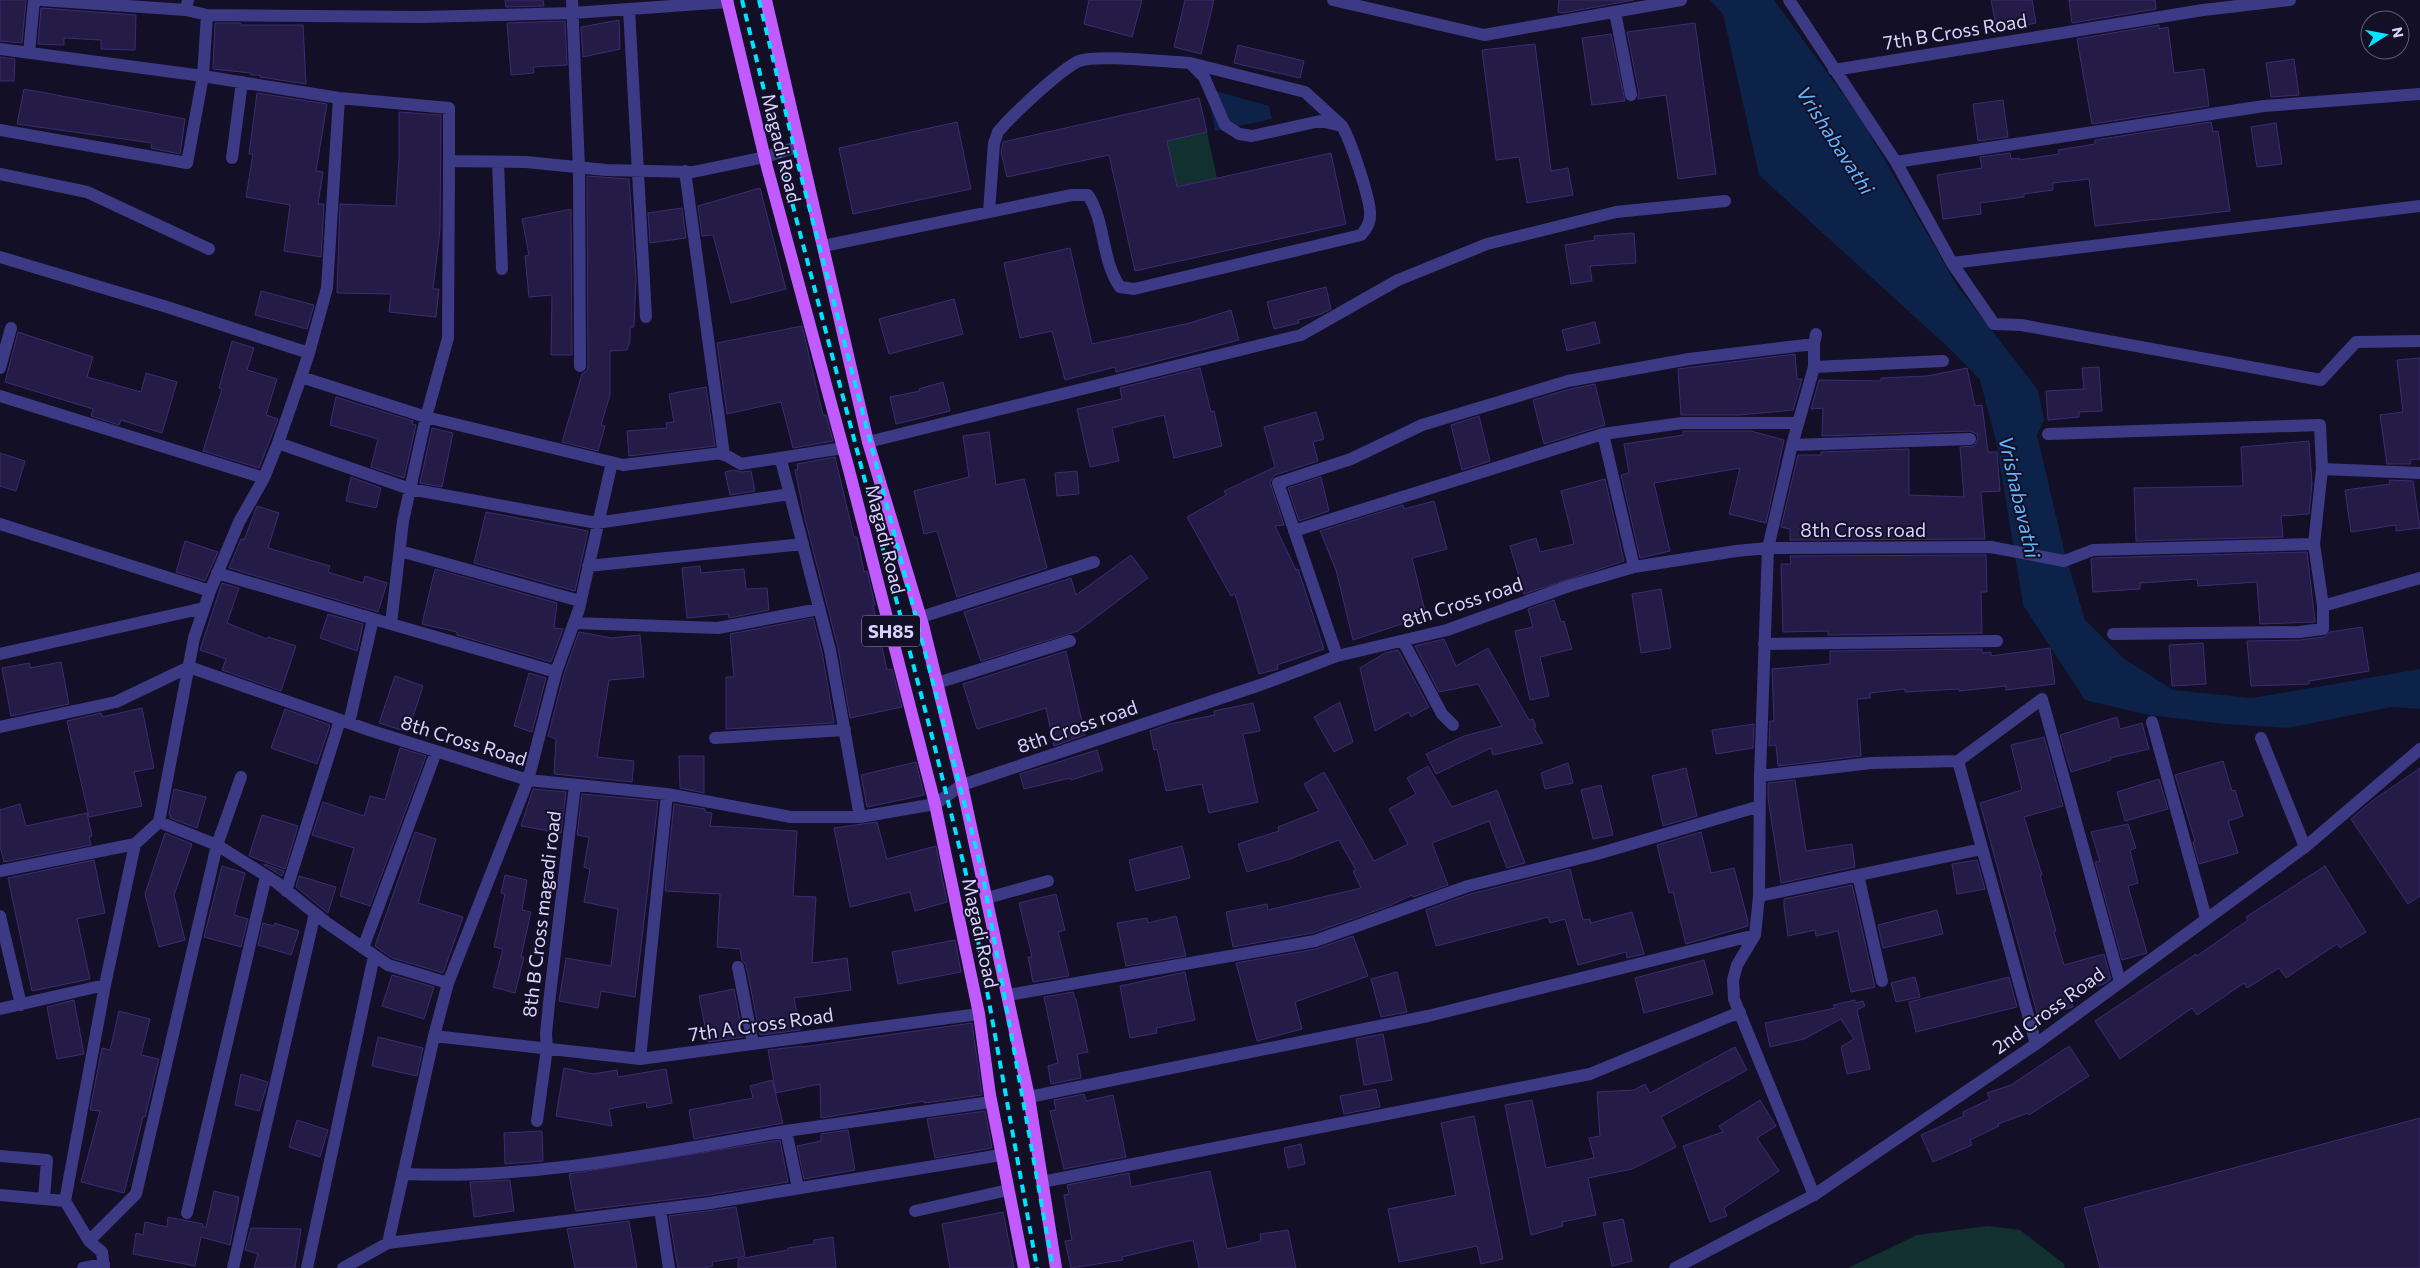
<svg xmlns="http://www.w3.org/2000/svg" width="2420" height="1268" viewBox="0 0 2420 1268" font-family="Commissioner,sans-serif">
<rect width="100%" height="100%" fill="#130f26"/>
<!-- green -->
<path fill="#12302f" d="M1207 132 1217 178 1177 187 1167 141Z
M1988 1226 2020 1230 2063 1263 2065 1268H1848L1917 1235Z"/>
<!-- water -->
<path fill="#0c2248" d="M1710 0H1774L1861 119 1958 287 2038 390 2044 420 2037 435 2065 554 2085 620 2123 658 2173 690 2252 698 2420 669V709L2392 707 2288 728 2225 724 2148 715 2085 700 2023 605 1996 441 1980 380 1950 349 1759 175 1723 14Z
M1208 89 1269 106 1272 119 1215 131Z"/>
<!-- building -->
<path fill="#241b47" stroke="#3b2d73" d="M0 0H26L22 43 0 41Z
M505 0H543L544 6 506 7Z
M1089 0H1142L1132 37 1084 24Z
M1185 0H1214L1201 54 1174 47Z
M1559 0H1634L1563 13 1558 12Z
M1991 0H2032L2036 23 1997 31Z
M2069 0H2155L2156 9 2072 23Z
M41 8 136 15 135 50 101 49V40L64 38V45L38 44Z
M619 20 620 49 583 57 581 27Z
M565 21 567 65 533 67 534 73 511 75 507 23Z
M215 23H241V25H303L306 84 260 77V75H251V73L213 69Z
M1695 23 1716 174 1678 179 1666 95 1638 99 1639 93 1627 32Z
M2159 25V29L2168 27 2174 73 2204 69 2209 106 2092 124 2077 39Z
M1611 34 1625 101 1592 105 1582 38Z
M1535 44 1551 171 1568 168 1573 195 1527 203 1519 157 1496 160 1482 50Z
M1238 45 1304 61 1300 78 1234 63Z
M0 57 15 59 14 81H0Z
M2294 59 2299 95 2271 97 2266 63Z
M24 89 185 119 180 154 151 148 152 143 17 124Z
M257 93 327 104 316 171 323 172 318 204H324L321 257 284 251 290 205 246 197 253 154H249Z
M1199 98 1207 132 1167 141 1177 187 1331 153 1346 224 1135 271 1109 155 1007 177 1001 152 1003 142Z
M2003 100 2008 137 1978 141 1973 104Z
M399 112 441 115 440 230 433 289H439L436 317 389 312 391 294 337 293 340 204 396 206 399 158Z
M957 122 971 189 853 214 839 148Z
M2211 122 2213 132 2218 131 2230 211 2095 226 2089 179 2053 183V190L2024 194V197L1980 203 1981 214 1943 219 1937 175 1982 168 1980 157 2010 153 2011 159 2019 158V160L2059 154 2058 150 2095 144V140Z
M2276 123 2282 164 2257 167 2251 127Z
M587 176 629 179 636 280 634 327H630V342L627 350 610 351V395L601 425 605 426 598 451 562 442 582 374 587 370 588 366Z
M760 188 786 289 731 303 713 235 702 236 698 206Z
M682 208 686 238 650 243 648 213Z
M571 209 572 355H551L552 295 529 297 525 256 529 255 522 219Z
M1634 233 1636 263 1590 266 1592 281 1571 284 1565 245 1595 240 1594 236Z
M1070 248 1092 344 1190 323 1231 310 1239 340 1116 372 1115 367 1065 380 1052 331 1020 338 1004 263Z
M1326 287 1331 309 1321 314 1298 320 1299 323 1274 329 1267 302Z
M261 291 314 305 307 329 255 315Z
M954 299 963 334 889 354 879 319Z
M1595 322 1600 343 1567 351 1562 330Z
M802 326 823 415H826L833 441 793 448 781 402 727 414 717 343Z
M18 332 93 357 87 377 141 392 146 373 177 382 162 433 121 420 119 425 91 416 93 409 5 382Z
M232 341 254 348 247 370 277 379 266 415 278 419 259 468 203 451 222 389 219 388Z
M1795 354 1797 379H1802L1793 410 1740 415H1681L1678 369Z
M2420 358V459L2410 460 2411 464H2387L2380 415 2403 412 2397 360Z
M2099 367 2102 411 2079 412V417L2048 420 2046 391 2084 389 2082 368Z
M1200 368 1211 412 1214 411 1222 446 1174 458 1164 415 1112 428 1119 461 1090 467 1077 409 1122 399 1120 388Z
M1967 368 1975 406 1982 405 1988 452H1997L2000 491 1981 492 1985 539 1790 540V529L1781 527 1798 455H1821V452L1909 449V495L1964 497 1960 447 1974 446 1978 439 1977 434 1970 431 1822 436 1823 408 1811 409 1819 380 1881 381V378L1927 376Z
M943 382 950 411 896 424 890 397 920 391 919 389Z
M1595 384 1605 425 1544 444 1533 400 1570 389Z
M706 387 715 446 629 456 627 431 667 428 666 423 674 422 669 394Z
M336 397 413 421 412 424 416 425 404 478 371 467 378 439 330 425Z
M1316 412 1324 439 1313 442 1318 461 1275 475 1270 482 1284 525 1275 526 1296 570 1298 569 1324 649 1277 665 1278 669 1259 674 1235 594 1231 596 1187 517 1226 495 1224 491 1275 467 1264 427Z
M1479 416 1490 461 1462 470 1451 425Z
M432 428 453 433 442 487 420 483Z
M1683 431H1751L1784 440 1766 523 1729 514 1740 468 1654 483 1670 551 1640 558 1621 475 1629 473 1624 444 1683 435Z
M989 432 996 485 1024 479 1047 568 957 597 937 531 924 534 914 491 969 477 963 436Z
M2309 441 2312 483 2309 514 2281 516 2283 537 2136 541 2134 488 2243 486 2241 447Z
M0 453 25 461 16 491 0 486Z
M835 457 854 537H857L864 572 867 571 875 605H873L887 670 892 669 902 707 850 718 838 648 805 519 795 470 798 469 797 464Z
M734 470 742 472 751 471 755 491 730 495 725 472Z
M1077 471 1079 494 1057 496 1055 473Z
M351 477 381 488 376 508 346 501Z
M1321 477 1329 511 1299 521 1288 488Z
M1605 479 1624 561 1524 594 1510 546 1536 538 1540 552 1574 544 1561 491Z
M2389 480 2413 481 2420 528 2396 531V525L2351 532 2345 490 2390 484Z
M1434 501 1447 549 1412 558 1426 616 1353 640 1336 570 1320 531 1403 505 1404 509Z
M257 506 279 513 268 548 330 566 328 572 363 583 365 576 387 583 378 612 229 568 241 539 244 540Z
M486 512 588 531 575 591 474 563Z
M185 541 218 552 205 581 176 572Z
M2307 552 2315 622 2260 624 2257 582 2198 586 2197 579 2140 583V589L2093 592 2091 559 2095 558Z
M1131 555 1148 578 1078 631 981 661 964 612 1071 578 1076 595Z
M1986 555 1987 592H1981L1982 633 1828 635V631L1783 632 1781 564H1791L1790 556Z
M700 566 701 573 744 569 746 589 767 588 769 610 729 618 728 614 687 618 682 568Z
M435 569 557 603 554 628 563 629 551 662 457 635V632L422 624Z
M222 583 239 588 227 623 267 639 268 637 296 646 281 691 222 670 226 659 200 650Z
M1661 589 1671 648 1641 653 1632 594Z
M1554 600 1561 622 1564 621 1572 649 1540 657 1549 696 1530 700 1515 631 1533 627 1528 609Z
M328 614 363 624 357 651 320 638Z
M813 618 822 652 834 723 726 729V677H734L730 634Z
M2362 627 2369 671 2309 681V684L2251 686 2247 641 2300 640 2324 637 2330 632Z
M579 632 612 638 640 635 644 677 609 680 597 757 634 761 632 782 554 774 556 739 548 736 564 674Z
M1444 639 1456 666 1488 648 1529 720 1533 719 1536 727 1534 728 1543 743 1493 755 1491 748 1436 774 1426 754 1464 736 1502 726 1478 684 1439 692 1415 646Z
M2203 643 2206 684 2172 686 2169 645Z
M2050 648 2055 684 2006 690V686L1959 691V689L1905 692V689L1870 693V698L1857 699 1861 756 1778 766 1776 745 1769 746 1770 721H1774L1772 669 1830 664V651L1982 649V653L1991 652V656Z
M1398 650 1429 707 1411 717 1409 712 1375 731 1360 668 1385 653Z
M1066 651 1085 735 1054 746 1046 708 977 729 963 684Z
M61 662 69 704 11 716 2 668 30 663V668Z
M529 673 546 678 532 732 514 726Z
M395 676 423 686 408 732 379 723Z
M1340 702 1353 742 1334 752 1314 717Z
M1253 703 1260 731 1243 734 1258 802 1209 813 1202 784 1166 791 1157 749 1154 750 1150 731 1169 724 1215 715 1214 711Z
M142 708 154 768 134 772 142 806 89 817 67 721 101 713 102 717Z
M285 709 330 725 317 764 271 748Z
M2117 717 2120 729 2142 723 2149 749 2110 758 2111 760 2071 772 2060 735Z
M1754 724 1753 748 1716 754 1712 730Z
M2044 737 2063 806 2024 817 2042 875H2040L2056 931 2054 932 2064 965 2104 954 2111 979 2104 984 2069 994 2073 1007 2038 1017 1980 803 2022 790 2011 745Z
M400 748 426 756 370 906 340 896 354 848 312 835 323 802 364 816 370 796 385 800Z
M1097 750 1103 770 1071 780 1070 778 1024 789 1020 774Z
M679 756H704V793L680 788Z
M2223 761 2232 791 2235 790 2243 816 2228 821 2238 853 2199 864 2193 842 2195 841 2175 775Z
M916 762 924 795 867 807 861 775Z
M1568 763 1573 783 1545 789 1541 773Z
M1428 766 1452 807 1497 790 1525 863 1507 868 1489 821 1432 843 1448 885 1413 897 1412 895 1389 906 1313 933 1233 947 1226 912 1267 904 1268 910 1361 888 1353 871 1356 870 1339 840 1290 859 1247 872 1238 844 1279 831 1278 827 1319 811 1304 784 1324 772 1374 861 1408 844 1389 809 1416 794 1407 778Z
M1686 768 1697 816 1663 826 1652 776Z
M2420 768V896L2408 904 2351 819 2372 801Z
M2159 779 2168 809 2125 821 2117 792Z
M1795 780 1806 851 1852 844 1855 867 1781 883 1768 798V783Z
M1601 785 1613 835 1593 839 1581 790Z
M174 789 206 797 197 828 170 818 171 815H169Z
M533 789 566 792 561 833 521 826Z
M582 794 658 801 635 997 601 991 598 1008 559 1001 566 958 611 966 618 909 584 902 590 869 584 867 589 837 577 835Z
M20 804 26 826 87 813 92 836 89 837 91 845 4 862 0 846V810Z
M674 804 705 809V812L712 813 710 826 797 831 793 896 816 897 812 963 847 958 851 990 794 998 800 1030 760 1035 746 965 742 960 740 949 717 947 720 894 665 891Z
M262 815 298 826 285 869 249 856Z
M877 822 887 859 936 846 947 902 915 911 910 892 850 907 834 828Z
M2128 824 2136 848 2130 850 2138 883 2128 886 2147 953 2122 960 2095 862 2100 861 2091 832Z
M415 832 436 839 418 903 463 917 443 973 392 958 375 946Z
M1701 832 1711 873 1734 868 1748 921V926L1686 944 1673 892 1669 893 1657 845Z
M165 833 192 844 174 895 185 940 159 947 145 894Z
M1182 846 1190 878 1136 891 1129 860Z
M94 860 105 913 77 919 90 979 32 991 8 878Z
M1977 860 1985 889 1957 894 1952 864Z
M264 864 284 871 282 876 264 865Z
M222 866 245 873 234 915 248 919 241 947 204 937Z
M2325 866 2366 932 2340 948 2337 944 2286 978 2279 968 2247 988 2244 983 2197 1015 2192 1008 2120 1059 2095 1021 2196 954 2197 956 2248 920 2246 917Z
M1570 869 1583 920 1590 919 1591 923 1632 912 1644 954 1627 958 1626 952 1578 965 1565 919 1550 923 1548 917 1436 946 1426 910 1470 894Z
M505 875 527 880 522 910 531 912 521 957H524L515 993 493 987 503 949 494 947 505 894 501 893Z
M299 876 336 887 328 913 296 887Z
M1852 885 1875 987 1851 992 1838 931 1816 936 1815 930 1788 936 1784 907V899Z
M1056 894 1065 930 1058 932 1069 976 1033 982 1028 957H1032L1019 903Z
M1937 910 1943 934 1883 948 1878 925Z
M1176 916 1186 956 1126 966 1117 923 1147 918 1148 923Z
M263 923 274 926 275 923 299 931 291 955 258 945Z
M1353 936 1368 976 1295 1002 1302 1029 1257 1041 1236 963 1316 949Z
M955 940 961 972 898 984 892 952Z
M1704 960 1713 994 1644 1013 1635 978Z
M1185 972 1195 1020 1156 1028 1157 1033 1130 1038 1120 986Z
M1397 972 1407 1012 1381 1017 1371 979Z
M392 975 434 987 424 1019 382 1006Z
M1915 977 1920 997 1896 1002 1891 983Z
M2009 977 2017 1007 1916 1032 1909 1002Z
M734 989 743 1037 708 1042 699 996Z
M1073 992 1075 999H1076L1088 1052 1077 1054 1081 1078 1051 1084 1048 1066 1058 1063 1044 997Z
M74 1000 84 1054 57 1059 47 1007Z
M1855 1000V1003L1863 1001 1865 1006 1857 1010 1870 1069 1847 1074 1841 1047 1854 1039 1841 1019 1804 1039 1770 1047 1765 1023 1835 1008 1833 1005Z
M119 1011 150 1019 141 1055 159 1059 145 1117H143L124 1193 81 1182 100 1111 90 1110 102 1048 110 1050Z
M972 1023 982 1095 924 1103V1101L821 1118 820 1084 776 1093 768 1050 803 1046V1047Z
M1383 1034 1392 1080 1364 1085 1356 1039Z
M378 1037 423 1048 417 1076 372 1066Z
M2069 1046 2089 1076 2029 1115 2028 1113 1998 1124 1999 1126 1970 1140 1972 1145 1933 1162 1921 1135 1964 1116 1963 1112 1990 1099 1987 1093 2011 1085Z
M1735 1047 1747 1070 1661 1117 1676 1147 1632 1169 1588 1178 1596 1215 1562 1222 1563 1226 1531 1235 1505 1105 1532 1100 1546 1168 1594 1158 1589 1138 1600 1136 1597 1092 1634 1090 1645 1084 1650 1093Z
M564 1068 593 1074 617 1070 618 1077 666 1069 672 1103 647 1108 646 1102 609 1109 612 1126 556 1116Z
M241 1074 268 1082 259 1111 235 1105Z
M772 1080 783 1123 694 1139 689 1110 753 1098 750 1086Z
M1376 1089 1380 1107 1344 1114 1340 1096Z
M1084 1094 1086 1101 1113 1095 1126 1157 1064 1169 1050 1111 1056 1110 1054 1100Z
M1760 1100 1776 1126 1757 1138 1779 1171 1724 1208 1727 1216 1710 1222 1683 1146 1723 1132 1719 1126Z
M985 1111 992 1148 935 1158 927 1119Z
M1474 1116 1503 1259 1481 1264 1477 1246 1399 1262 1388 1209 1456 1195 1441 1123Z
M2420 1118V1268H2100L2084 1208Z
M297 1120 328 1130 320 1157 289 1147Z
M848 1130 855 1170 804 1179 797 1146 821 1141V1134Z
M542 1131 543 1161 505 1164 504 1133Z
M780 1140 788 1182 709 1195 576 1211 569 1174Z
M1301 1144 1305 1164 1288 1168 1284 1148Z
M1210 1171 1227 1249 1261 1241 1260 1234 1288 1230 1296 1268H1199L1193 1240 1122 1257 1123 1260 1071 1268 1065 1241 1072 1240 1064 1195 1069 1194 1067 1185 1129 1173 1131 1187Z
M510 1180 514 1211 474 1217 470 1182Z
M214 1191 239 1197 230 1245 201 1237 195 1266 133 1254 136 1233 143 1235 145 1222 167 1227 168 1217 203 1224 202 1227H206Z
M736 1207 745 1256 712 1262 713 1266 704 1268H678L669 1216Z
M1003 1212 1014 1268H950L942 1224Z
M1623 1219 1632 1261 1612 1266 1603 1223Z
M629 1221 637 1268H575L567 1229Z
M251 1228 301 1229 295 1268H254L258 1254 245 1250Z
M833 1237 836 1268H738V1259L788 1250V1248L814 1244V1240Z"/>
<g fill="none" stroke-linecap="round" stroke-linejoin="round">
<!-- minor -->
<path stroke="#3d3a85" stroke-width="12" d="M41 0 186 10
M188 0 186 10 207 15 421 17 573 13 728 2
M572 0 579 168 580 366
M1333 0 1484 35 1681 0
M1789 0 1896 162 1952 263 1994 324 2021 325 2321 380 2356 342 2420 341
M629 9 646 317
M1615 12 1631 95
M0 49 203 76 339 98 327 288 309 353
M29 53 34 0
M1190 63 1305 92 1341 125
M1834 70 2203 10 2290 0
M339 98 449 108V161L526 162 606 170 693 172 765 157 800 146
M0 130 187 163 203 76 207 15
M232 158 242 82
M498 162 502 269
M1896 162 2264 106 2420 94
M685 171 724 455
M0 174 87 192 209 249
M823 246 1072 195H1088C1106 223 1101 260 1120 287L1134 289 1361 235C1366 229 1370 224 1370 215 1371 200 1350 139 1342 126L1320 121 1252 136 1239 134 1225 125 1204 77 1190 63C1166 62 1098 54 1079 61 1061 69 1011 116 998 132L994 143 989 212
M0 257 167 307 309 353 301 377 426 417 623 465 722 453 741 464 843 448
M1952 263 2420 206
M1814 367 1943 361
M0 368 11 328
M0 396 264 478
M1603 434 1682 423H1798
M2048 434 2320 425 2322 469
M868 442 1301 335 1398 280 1487 244 1616 212 1725 201
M278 443 410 489 597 523 790 494
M1792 445 1970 439
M781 460 830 650 860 817
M0 524 210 591
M1294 531 1603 434 1634 567
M400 551 580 601
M588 566 803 544
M217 573 391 624
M2323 606 2420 578
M921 617 1094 562
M574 623 718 628 819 609
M2113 634 2299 632 2323 629V606L2314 544
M1403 641 1442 714 1453 725
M1764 644 1997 641
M0 654 204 608
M1337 656 1278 483 1351 459 1422 425 1568 381 1689 359 1814 344
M556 672 579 609 612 462
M937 683 1070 641
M2152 722 2206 918
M349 723 373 619
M0 727 116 702 189 667 372 731 528 780 667 794 791 817H860L935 804 962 785 1260 685 1337 656 1447 630 1569 586 1634 567 1736 551 1768 548 1991 547 2064 561 2093 550 2314 544 2322 469 2420 473
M715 738 845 730
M2261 738 2305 847
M1958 761 2042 699 2120 982
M1760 776 1871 763 1958 761 2036 1044
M159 822 217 845 276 882 327 923 388 965 448 983 528 780 556 672 391 624 403 521 426 417 448 338 449 161
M0 871 135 844 159 822 194 638 210 591 239 522 264 478 278 443 301 377
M1858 875 1882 981
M286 891 340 720
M1759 896 1982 849
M987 898 1048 881
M0 916 21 1005
M363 948 436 752
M738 967 753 1044
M448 983 434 1036 388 1243 710 1203 1001 1155
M1008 995 1315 941 1468 886 1597 854 1760 806
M0 1009 105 985
M434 1036 640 1059 979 1014
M640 1059 667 794
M1029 1097 1428 1016 1755 935
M537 1121 547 1048 546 1034 549 1003 575 785
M0 1156 47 1160 44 1198
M403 1174C532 1180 660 1153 786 1131
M1042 1182 1590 1074 1740 1012
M798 1188 786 1131 991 1102
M0 1195 65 1201 89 1241 102 1252 104 1268
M1814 1195 1734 999 1733 980 1737 965 1755 935 1759 896 1760 776 1768 548 1792 445 1814 367V344L1816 334
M65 1201 105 985 135 844
M660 1209 669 1268
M915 1211 1008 1190
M187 1213 266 876
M89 1241 136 1194 217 845 241 777
M83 1268 104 1264
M233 1268 315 913
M307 1268 374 956
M343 1268 388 1243"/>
<!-- tertiary -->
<path stroke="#3d3a85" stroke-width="12" d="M1675 1268 1814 1195 2036 1044 2305 847 2420 749"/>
<!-- primary -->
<path stroke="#c25bff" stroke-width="12" d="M727 0 767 167 849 470 935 804 979 1014 990 1095 1024 1268
M766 0 868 442 923 625 962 785 1029 1097 1056 1268"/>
<!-- rail -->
<path stroke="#00e5ff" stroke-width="4" stroke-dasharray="8 6" stroke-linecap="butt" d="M742 0 784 172 933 740 966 874 1037 1268
M759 0 799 168 982 871 1053 1268"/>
</g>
<g text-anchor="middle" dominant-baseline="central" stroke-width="4" stroke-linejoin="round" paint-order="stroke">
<!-- shield labels -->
<rect fill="#130f26" stroke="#9e99be" stroke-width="1" x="862" y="615.5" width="58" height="31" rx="4"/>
<g font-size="18" font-weight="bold" fill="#d9d4ff">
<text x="891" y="631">SH85</text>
</g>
<!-- street labels -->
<g font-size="19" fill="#d9d4ff" stroke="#130f26">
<text transform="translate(1955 31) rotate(-9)">7th B Cross Road</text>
<text transform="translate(782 148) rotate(76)">Magadi Road</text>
<text x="1863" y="529">8th Cross road</text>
<text transform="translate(886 539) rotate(76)">Magadi Road</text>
<text transform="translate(1462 602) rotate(-18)">8th Cross road</text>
<text transform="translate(1077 726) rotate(-19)">8th Cross road</text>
<text transform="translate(464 740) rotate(17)">8th Cross Road</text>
<text transform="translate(541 914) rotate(-83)">8th B Cross magadi road</text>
<text transform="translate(981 933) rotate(78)">Magadi Road</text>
<text transform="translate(2048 1010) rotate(-36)">2nd Cross Road</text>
<text transform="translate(761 1024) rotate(-8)">7th A Cross Road</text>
</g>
<!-- water labels -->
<g font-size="20" font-style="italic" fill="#62b6ff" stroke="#130f26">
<text transform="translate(1836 140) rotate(57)">Vrishabavathi</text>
<text transform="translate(2020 497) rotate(77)">Vrishabavathi</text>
</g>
</g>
<!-- north arrow -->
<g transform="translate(2385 35) rotate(79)"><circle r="24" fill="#130f26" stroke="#625e7d"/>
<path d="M0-4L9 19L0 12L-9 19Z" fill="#00e5ff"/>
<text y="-8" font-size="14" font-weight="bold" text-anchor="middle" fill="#d9d4ff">N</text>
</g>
</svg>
